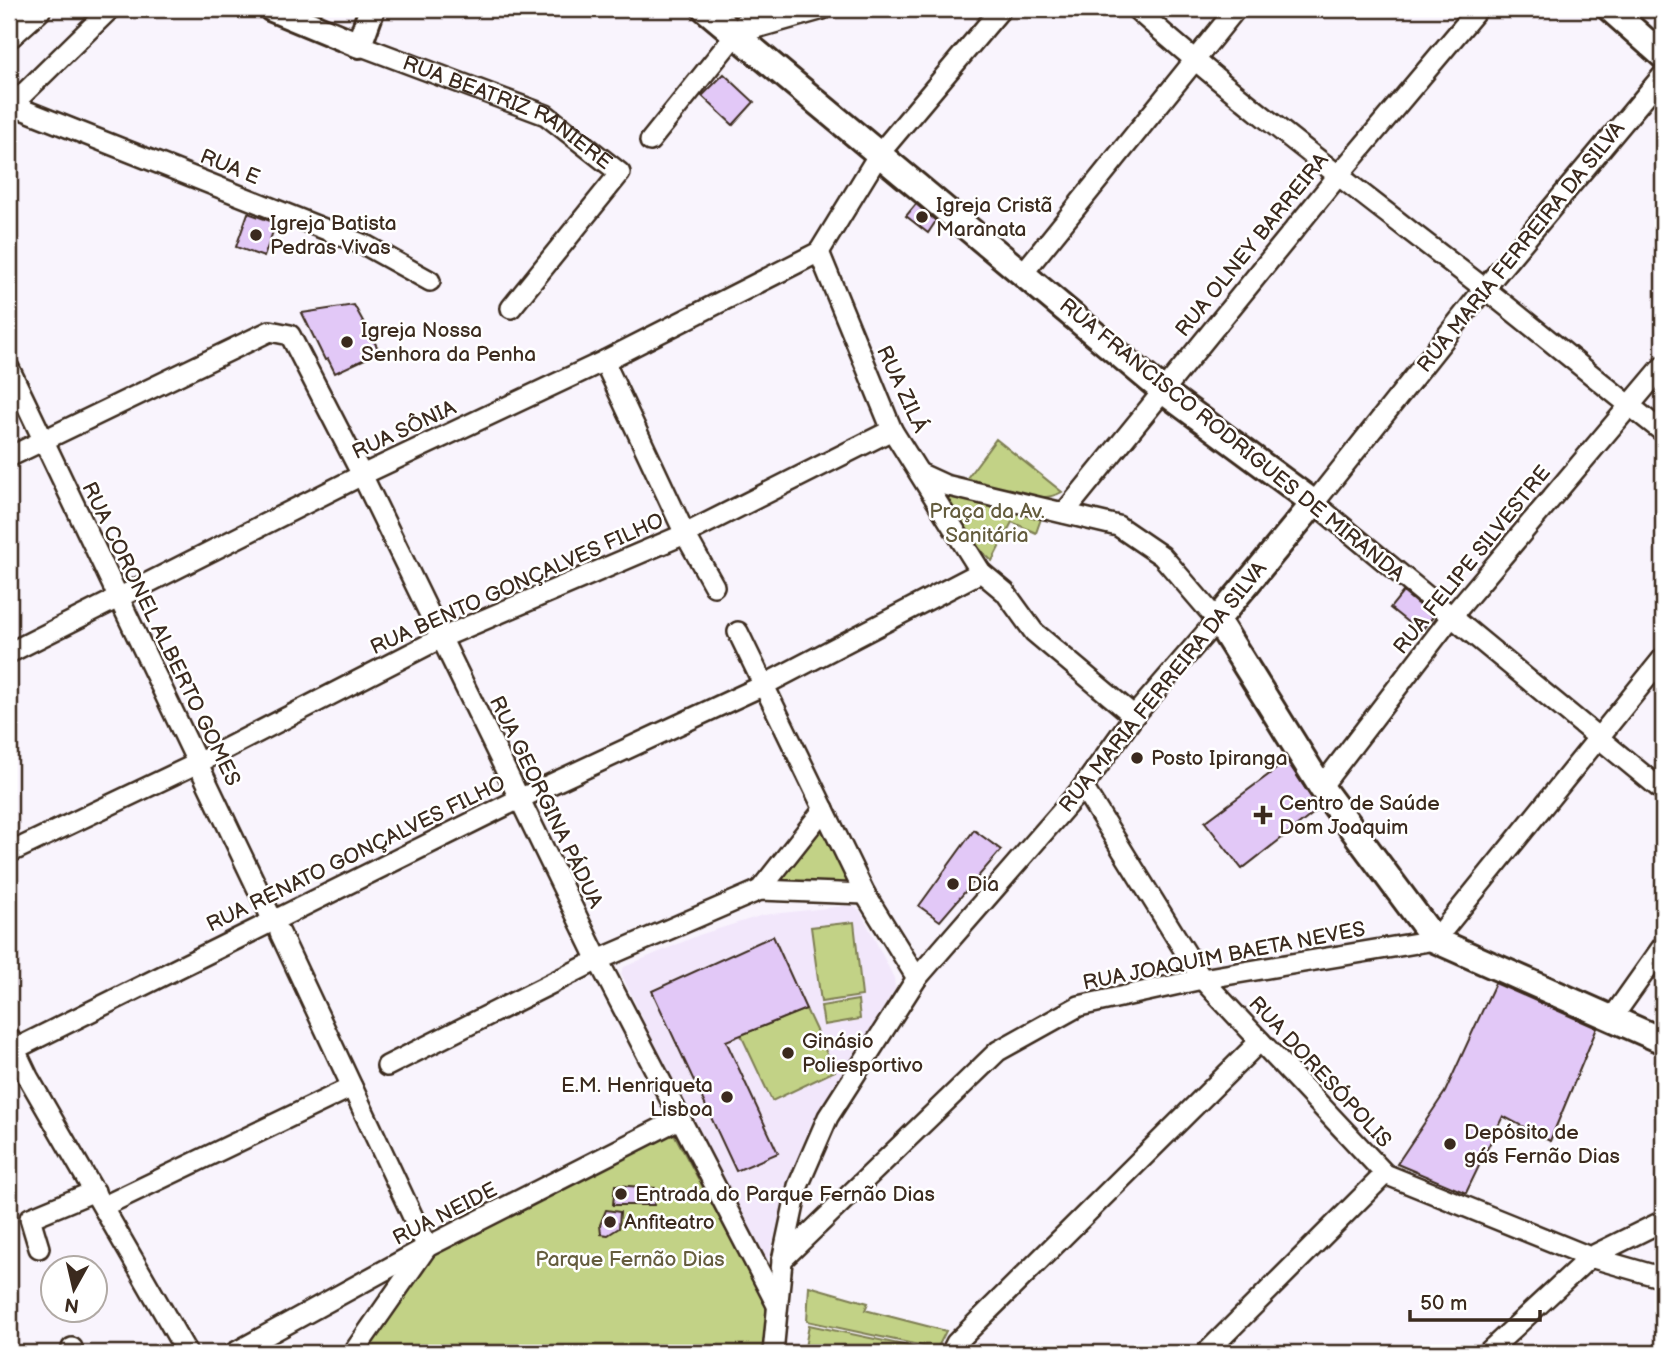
<svg xmlns="http://www.w3.org/2000/svg" width="1672" height="1362" viewBox="0 0 1672 1362" font-family="'Balsamiq Sans',sans-serif">
<rect width="100%" height="100%" fill="#f9f4fd"/>
<filter id="ink" filterUnits="userSpaceOnUse"><feTurbulence type="fractalNoise" baseFrequency=".0143" numOctaves="2"/><feDisplacementMap in="SourceGraphic" scale="14" xChannelSelector="R" yChannelSelector="G"/><feConvolveMatrix kernelMatrix="1 2 1 2 8 2 1 2 1" color-interpolation-filters="sRGB"/></filter>
<g filter="url(#ink)">
<!-- built -->
<path fill="#f2e7fb" d="M845 906 855 907 861 912 894 978 895 989 809 1128 786 1190 769 1257 764 1261 745 1235 621 973 624 967 699 935 763 915Z"/>
<!-- green -->
<path fill="#c2d286" stroke="#7e7e52" stroke-width="2" d="M996 439 1062 492C1037 507 992 486 967 478Z
M942 492 1043 513 1036 533 1012 522 992 561C970 542 956 518 942 492Z
M820 828 850 881 847 884 774 886Z
M854 922 862 996 821 1002 811 927Z
M858 1000 860 1019 824 1025 821 1006Z
M806 1009 835 1071 772 1101 741 1035Z
M673 1132 766 1304V1353H360L426 1259Z
M809 1286 868 1303 865 1310 946 1331 937 1349 807 1321Z
M809 1325 936 1352 804 1353Z"/>
<!-- building -->
<path fill="#e2c8f7" stroke="#3b2a1e" stroke-width="2" d="M724 74 754 102 733 125 702 96Z
M916 204 936 221 928 233 906 216Z
M248 213 276 223 264 257 236 247Z
M354 305 380 352 335 373 328 359 325 360 302 313Z
M1403 592 1433 617 1420 632 1390 608Z
M1287 761 1319 809 1242 869 1205 822Z
M974 830 1001 850 940 921 919 906Z
M773 936 806 1009 726 1041 778 1153 736 1171 652 991Z
M1495 983 1597 1028 1550 1141 1503 1116 1466 1193 1397 1164 1445 1092Z
M615 1185 655 1188 654 1205H613Z
M606 1210 620 1212 619 1228 608 1235 601 1234 600 1225Z"/>
<g fill="none" stroke-linecap="round" stroke-linejoin="round">
<!-- minor casing -->
<g stroke="#3b2a1e" stroke-width="24">
<g id="minor">
<path d="M1136 9C1247 108 1367 197 1485 289 1545 336 1603 385 1663 432"/>
<path d="M735 34 823 9"/>
<path id="s1" d="M359 45 546 115 620 173 511 308"/>
<path d="M1663 75 1484 289 1314 503 1663 791"/>
<path d="M9 104 367 246 430 281"/>
<path d="M12 105 110 9"/>
<path d="M650 141 756 9"/>
<path d="M819 252 892 430 981 572 1005 592 1034 632 1134 716"/>
<path d="M819 252 879 154 1001 9"/>
<path d="M1024 272 1236 9"/>
<path d="M604 361 685 534 714 586"/>
<path d="M9 368 273 921"/>
<path d="M9 457 270 331 290 335 362 475 598 960 777 1305"/>
<path d="M1064 513 1337 177 1478 9"/>
<path d="M738 632 865 894 917 978"/>
<path d="M9 653 362 475 604 361 819 252"/>
<path d="M1083 787 1202 979 1385 1174 1590 1257 1663 1278"/>
<path d="M1321 787 1452 616 1663 366"/>
<path d="M9 853 198 763 441 638 685 534 892 430"/>
<path d="M760 890 824 809"/>
<path d="M280 933 427 1247 353 1353"/>
<path d="M1612 1018 1663 946"/>
<path d="M9 1037 28 1077 187 1353"/>
<path d="M15 1049 519 799 764 685 981 572"/>
<path d="M387 1066 598 960 760 890 865 894"/>
<path d="M104 1206 352 1087"/>
<path d="M39 1248 30 1218 95 1191"/>
<path d="M782 1260 998 1051 1079 1006 1202 979 1435 940 1663 658"/>
<path d="M72 1348 73 1353"/>
<path d="M234 1353 427 1247 679 1119"/>
<path d="M773 1353 782 1261 798 1186 828 1117 917 978 1083 787 1134 716 1217 620 1162 556 1118 526 945 485 921 474"/>
<path d="M951 1353 956 1343 1260 1041"/>
<path d="M1206 1353 1385 1174"/>
<path d="M1487 1353 1590 1257 1663 1221"/>
</g>
</g>
<!-- tertiary casing -->
<g stroke="#3b2a1e" stroke-width="30">
<path id="tertiary" d="M272 9 359 45 372 9
M705 9 1163 391 1314 503 1217 620 1321 787 1435 940 1663 1041
M1610 9 1663 56"/>
</g>
<!-- secondary casing -->
<g stroke="#3b2a1e" stroke-width="33">
<path id="secondary" d="M9 33 36 9"/>
</g>
<!-- minor -->
<use href="#minor" stroke="#fff" stroke-width="19"/>
<!-- tertiary -->
<use href="#tertiary" stroke="#fff" stroke-width="24"/>
<!-- secondary -->
<use href="#secondary" stroke="#fff" stroke-width="28"/>
</g>
</g>
<!-- markers -->
<g fill="#3b2a1e" stroke="#fff" stroke-width="2.5">
<circle cx="922" cy="217" r="7"/>
<circle cx="256" cy="235" r="7"/>
<circle cx="347" cy="342" r="7"/>
<circle cx="1137" cy="758" r="7"/>
<path d="M1259.5 804.5h7v7h7v7h-7v7h-7v-7h-7v-7h7z"/>
<circle cx="953" cy="884" r="7"/>
<circle cx="788" cy="1053" r="7"/>
<circle cx="727" cy="1097" r="7"/>
<circle cx="1450" cy="1144" r="7"/>
<circle cx="621" cy="1194" r="7"/>
<circle cx="610" cy="1222" r="7"/>
</g>
<g text-anchor="middle" dominant-baseline="central" stroke-width="5" stroke-linejoin="round" paint-order="stroke">
<!-- street labels -->
<g font-size="21" fill="#3b2a1e" stroke="#fff">
<text stroke="none"><textPath href="#s1" startOffset="164">RUA BEATRIZ RANIERE</textPath></text>
<text transform="translate(230 167) rotate(22)">RUA E</text>
<text transform="translate(1252 245) rotate(-51)">RUA OLNEY BARREIRA</text>
<text transform="translate(1521 247) rotate(-51)">RUA MARIA FERREIRA DA SILVA</text>
<text transform="translate(902 389) rotate(65)">RUA ZILÁ</text>
<text transform="translate(404 430) rotate(-25)">RUA SÔNIA</text>
<text transform="translate(1232 440) rotate(39)">RUA FRANCISCO RODRIGUES DE MIRANDA</text>
<text transform="translate(1472 560) rotate(-51)">RUA FELIPE SILVESTRE</text>
<text transform="translate(517 584) rotate(-24)">RUA BENTO GONÇALVES FILHO</text>
<text transform="translate(161 634) rotate(64)">RUA CORONEL ALBERTO GOMES</text>
<text transform="translate(1163 687) rotate(-51)">RUA MARIA FERREIRA DA SILVA</text>
<text transform="translate(546 802) rotate(64)">RUA GEORGINA PÁDUA</text>
<text transform="translate(356 854) rotate(-26)">RUA RENATO GONÇALVES FILHO</text>
<text transform="translate(1224 956) rotate(-11)">RUA JOAQUIM BAETA NEVES</text>
<text transform="translate(1320 1072) rotate(47)">RUA DORESÓPOLIS</text>
<text transform="translate(445 1214) rotate(-27)">RUA NEIDE</text>
</g>
<!-- poi labels -->
<g font-size="21" fill="#3b2a1e" stroke="#fff" text-anchor="start">
<text x="936" y="205">Igreja Cristã<tspan x="936" dy="24">Maranata</tspan></text>
<text x="270" y="223">Igreja Batista<tspan x="270" dy="24">Pedras Vivas</tspan></text>
<text x="361" y="330">Igreja Nossa<tspan x="361" dy="24">Senhora da Penha</tspan></text>
<text x="1151" y="758">Posto Ipiranga</text>
<text x="1279" y="803">Centro de Saúde<tspan x="1279" dy="24">Dom Joaquim</tspan></text>
<text x="967" y="884">Dia</text>
<text x="802" y="1041">Ginásio<tspan x="802" dy="24">Poliesportivo</tspan></text>
<text x="713" y="1085" text-anchor="end">E.M. Henriqueta<tspan x="713" dy="24">Lisboa</tspan></text>
<text x="1464" y="1132">Depósito de<tspan x="1464" dy="24">gás Fernão Dias</tspan></text>
<text x="635" y="1194">Entrada do Parque Fernão Dias</text>
<text x="624" y="1222">Anfiteatro</text>
</g>
<!-- park labels -->
<g font-size="21" fill="#645c3d" stroke="#fff">
<text x="987" y="511">Praça da Av.<tspan x="987" dy="24">Sanitária</tspan></text>
<text x="630" y="1259">Parque Fernão Dias</text>
</g>
</g>
<!-- margin -->
<rect width="1672" height="1362" fill="none" stroke="#fff" stroke-width="35"/>
<rect x="18" y="18" width="1637" height="1327" fill="none" stroke="#3b2a1e" stroke-width="2.5" filter="url(#ink)"/>
<!-- north arrow -->
<g transform="translate(74 1289) rotate(188)"><circle r="33" fill="#ffffff" stroke="#b1aaa5" stroke-width="2"/>
<path d="M0-5L12 26L0 18L-12 26Z" fill="#3b2a1e"/>
<text y="-10" font-size="19" font-weight="bold" text-anchor="middle" fill="#3b2a1e">N</text>
</g>
<!-- scale -->
<path d="M1410 1310v10h130v-10" fill="none" stroke="#3b2a1e" stroke-width="3.5"/>
<text x="1420" y="1310" font-size="21" fill="#3b2a1e" stroke="#ffffff" stroke-width="5" paint-order="stroke">50 m</text>
</svg>
